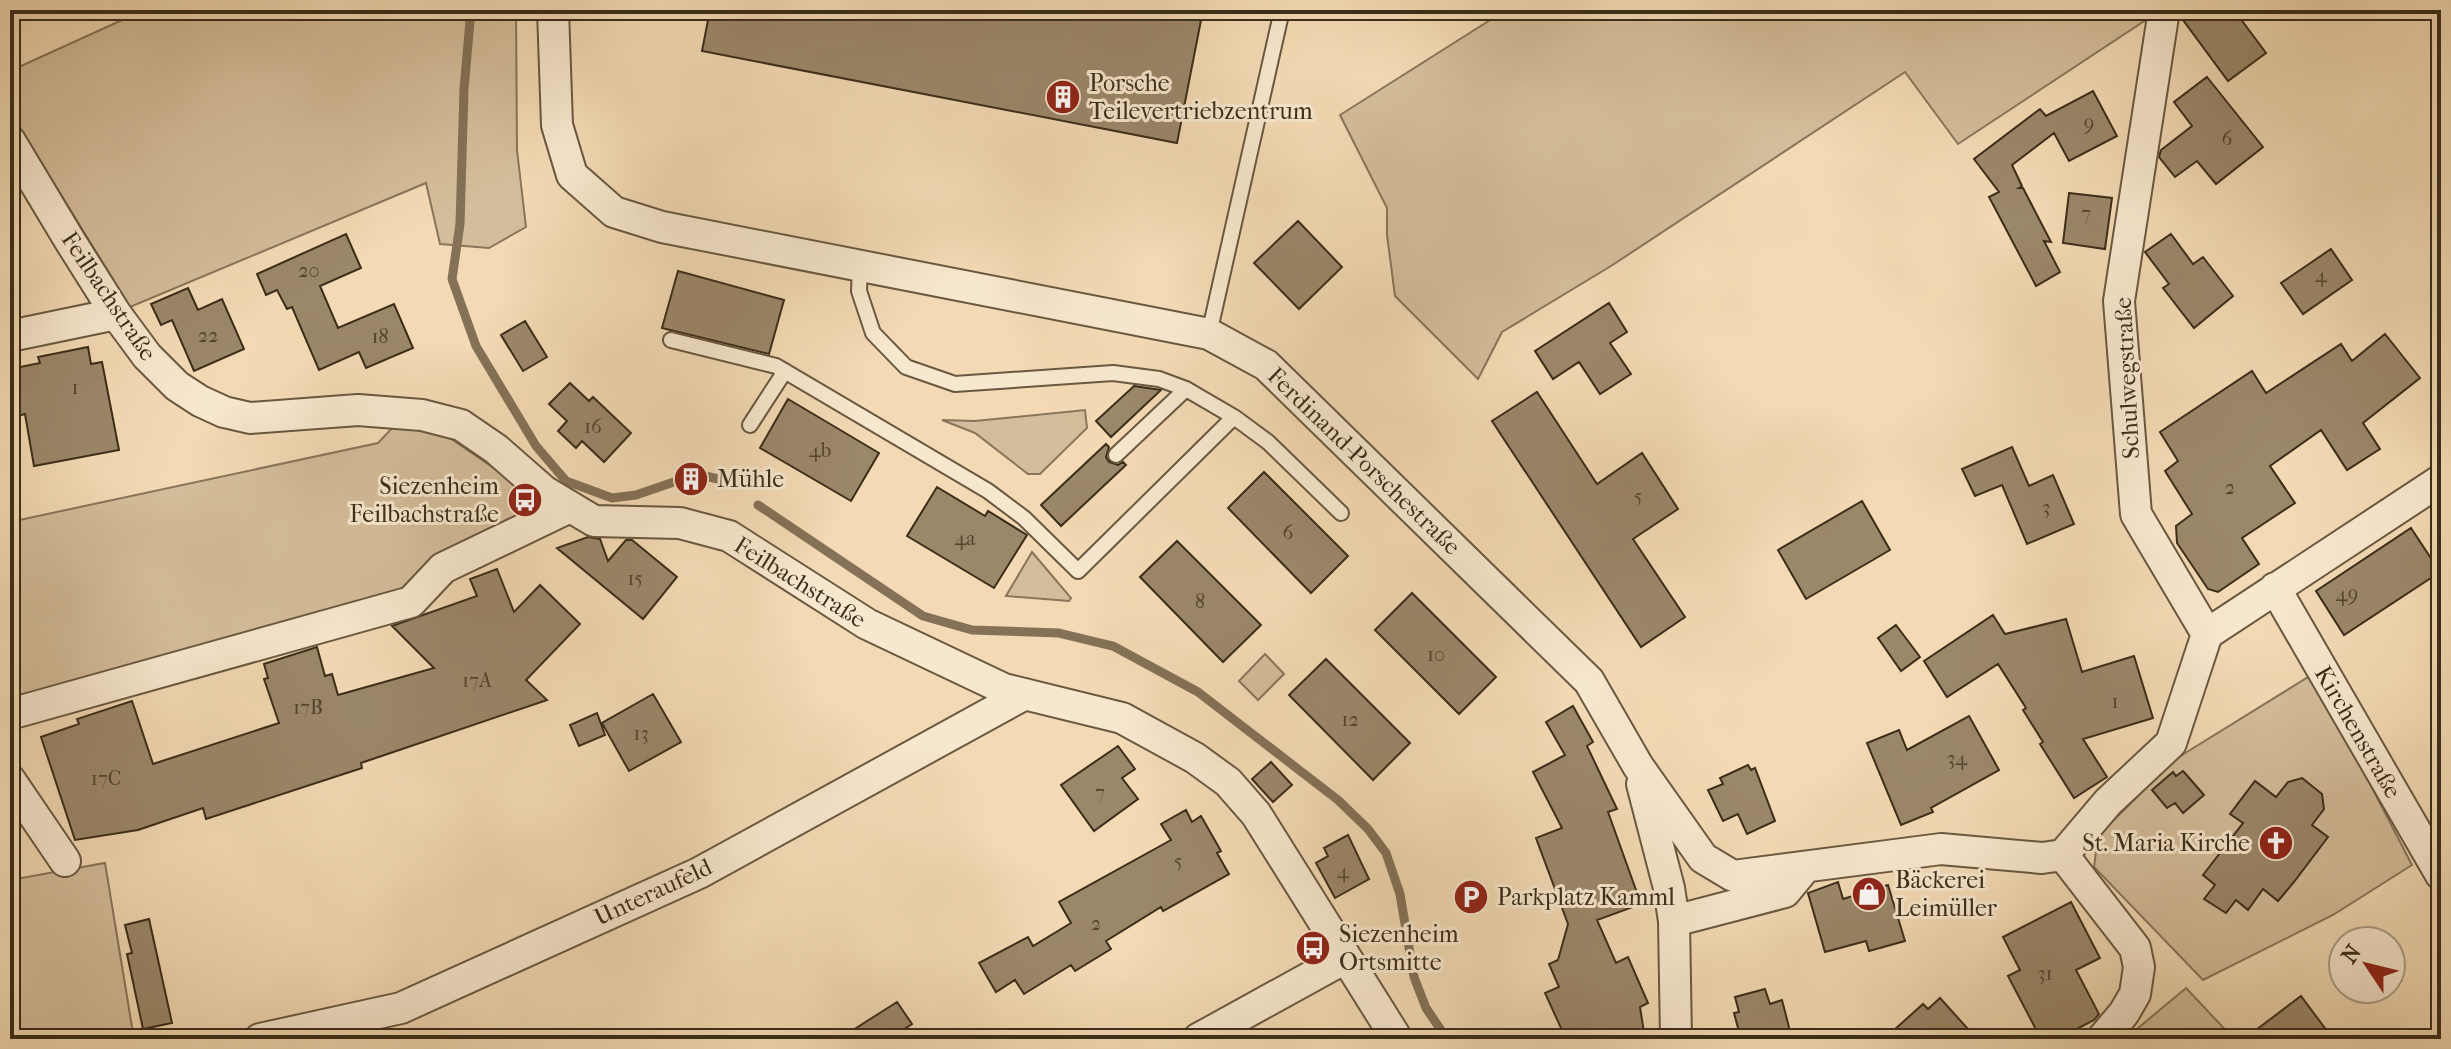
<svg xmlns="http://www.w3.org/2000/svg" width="2451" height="1049" viewBox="0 0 2451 1049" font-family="'IM FELL French Canon',serif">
<rect width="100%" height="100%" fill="#f3dab4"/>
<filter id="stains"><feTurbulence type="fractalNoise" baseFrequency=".0025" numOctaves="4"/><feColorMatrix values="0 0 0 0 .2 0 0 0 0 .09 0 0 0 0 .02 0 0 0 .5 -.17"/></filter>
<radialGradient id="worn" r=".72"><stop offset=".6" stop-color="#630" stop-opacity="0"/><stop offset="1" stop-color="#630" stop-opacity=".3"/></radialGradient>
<!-- green -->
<path fill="#d4bd9a" stroke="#88755a" stroke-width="2" d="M144 10H516L517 150 526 227 489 248 440 244 426 183 130 307 10 112V71Z
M1506 10H2161L1958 144 1905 72 1611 266 1502 332 1478 379 1395 296 1387 235V208L1340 115Z
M1085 410 1087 428 1040 474H1028L975 433 942 420 975 421Z
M395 425 447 436 513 481 520 514 406 590 10 700V522L378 443Z
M1032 552 1071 598 1069 601 1006 596Z
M1265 654 1284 674 1258 700 1239 681Z
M2313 674 2412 865 2333 915 2203 980 2094 867 2098 836 2174 760Z
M105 863 134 1039H10V880Z
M2186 988 2234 1039H2125Z"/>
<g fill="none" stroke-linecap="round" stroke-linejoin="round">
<!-- stream -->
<path stroke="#847157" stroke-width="9" d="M471 10 464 89 460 224 452 279 476 346 536 446 566 481 612 498 636 495 697 474 722 480 728 484
M758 505 923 616 972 630 1059 633 1113 646 1198 692 1338 800 1368 829 1386 853 1400 894 1414 977 1426 1008 1447 1039"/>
</g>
<!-- building -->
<path fill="#9b876a" stroke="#3b2d1a" stroke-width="2" d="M710 10H1203L1177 143 702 51Z
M2197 10H2234L2266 53 2228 81 2183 20Z
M2207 77 2263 147 2216 184 2197 161 2175 177 2159 157 2161 150 2192 126 2174 102Z
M2093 91 2117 136 2069 161 2054 133 2012 165 2022 186 2019 188H2023L2051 242 2044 241 2060 272 2036 286 1989 197 1999 192 1974 159 2040 109 2046 116Z
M2069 193 2112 198 2105 249 2063 243Z
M1298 221 1342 267 1299 309 1254 263Z
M346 234 361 268 320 286 338 328 394 304 413 348 366 368 359 352 319 370 292 307 287 309 277 290 266 295 257 274Z
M2171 234 2193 264 2203 257 2233 296 2194 328 2163 288 2169 284 2145 252Z
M2331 249 2352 280 2303 314 2281 283Z
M678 271 784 300 769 354 662 328Z
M188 288 198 310 222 299 244 349 194 371 172 320 161 325 151 304Z
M1609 303 1627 332 1610 343 1631 374 1600 394 1579 362 1553 379 1535 351Z
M525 321 547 357 523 371 501 335Z
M2385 334 2420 378 2363 423 2380 449 2347 470 2321 430 2270 466 2295 503 2242 538 2259 564 2218 592 2208 589 2177 543 2176 526 2192 514 2165 471 2178 461 2160 432 2252 371 2266 393 2341 344 2352 361Z
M88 347 91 364 102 362 119 450 34 466 25 414 14 417 10 398V369L40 363 38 357Z
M570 383 589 401 593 397 631 433 604 462 582 441 576 448 558 431 567 421 549 404Z
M1134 386 1161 390 1111 437 1096 421Z
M1537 392 1597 484 1642 453 1678 509 1633 539 1685 617 1641 647 1492 421Z
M788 399 879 453 851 501 760 448Z
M1106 444 1109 447 1106 457 1109 462 1118 465 1123 462 1126 465 1061 526 1041 505Z
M2012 447 2029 486 2053 475 2074 524 2027 544 2002 485 1975 496 1962 469Z
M1264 472 1348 556 1311 593 1228 508Z
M937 487 985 516 988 511 1027 535 994 588 907 536Z
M1862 501 1890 550 1806 599 1778 550Z
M2411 528 2440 572 2344 635 2316 591Z
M588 537 600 539 608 561 626 540H632L677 577 643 619 557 548Z
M1177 541 1261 625 1223 662 1140 577Z
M497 569 514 612 540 585 580 624 526 680 547 700 361 763 362 768 206 819 203 808 138 830 75 840 41 737 79 724 77 719 132 701 153 764 279 723 264 679 268 678 264 664 317 647 325 676 332 674 338 695 434 668 392 626 477 596 470 579Z
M1412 593 1496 677 1459 714 1375 630Z
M1993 615 2005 634 2066 619 2082 672 2134 656 2153 718 2083 739 2107 777 2074 798 2040 744 2043 742 2023 710 2026 708 1998 664 1947 697 1924 661Z
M1896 625 1920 657 1901 671 1878 638Z
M1326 659 1410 743 1373 780 1289 695Z
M653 694 681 742 629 771 602 723Z
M1573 706 1593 742 1587 746 1617 809 1608 812 1641 904 1597 920 1616 963 1628 957 1648 1003 1640 1007 1645 1039H1566L1545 993 1559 987 1549 964 1558 960 1568 924 1536 838 1562 828 1533 772 1565 755 1546 722Z
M597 713 605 735 579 746 570 725Z
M1969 716 1999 770 1931 808 1933 812 1901 825 1867 743 1899 730 1907 750Z
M1118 746 1135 769 1122 778 1138 799 1094 831 1061 785Z
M1271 762 1292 785 1273 802 1252 779Z
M1748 765 1751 770 1755 768 1775 821 1747 834 1738 814 1723 821 1708 790 1723 784 1720 778Z
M2183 771 2204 795 2183 813 2175 803 2167 808 2152 790 2173 772 2176 776Z
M2302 778 2322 794 2324 809 2312 825 2328 837 2294 882 2278 901 2263 889 2248 910 2236 900 2226 913 2204 899 2215 885 2203 875 2243 823 2230 814 2255 781 2276 797 2288 782Z
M1186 810 1192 822 1201 816 1221 851 1217 853 1229 874 1163 911 1161 907 1106 941 1111 949 1075 971 1071 965 1024 994 1015 980 996 992 979 963 1028 937 1033 946 1071 923 1059 902 1171 840 1161 824Z
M1348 835 1369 879 1335 898 1316 863 1328 856 1324 848Z
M1838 882 1843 899 1888 885 1905 941 1869 951 1866 941 1825 952 1808 893Z
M2071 902 2100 958 2076 970 2099 1014 2094 1020 2058 1039H2041L2008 976 2020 970 2003 937Z
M149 919 172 1023 143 1029 127 954 132 953 125 925Z
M1765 989 1770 1004 1782 1000 1792 1039H1741L1734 1013 1739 1012 1735 997Z
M2301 996 2333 1039H2244Z
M1940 998 1977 1039H1884L1923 1004 1928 1009Z
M897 1002 912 1024 889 1039H839Z"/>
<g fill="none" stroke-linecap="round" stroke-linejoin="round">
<!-- lane casing -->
<g stroke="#695840" stroke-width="18">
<path id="lane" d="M1209 334 1282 10
M671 340 776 366 988 491 1024 518 1078 571 1234 417 1186 389 1159 379 1113 373 955 384 906 367 873 333 859 291 860 265
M1234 417 1268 442 1341 513
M750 425 785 371
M1116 455 1186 389"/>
</g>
<!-- street casing -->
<g stroke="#695840" stroke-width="34">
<path id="street" d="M553 10 557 125 572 175 614 212 662 227 1209 334 1266 365 1589 681 1638 766 1703 858 1733 876 1941 849 2042 858 2063 855
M2164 10 2119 301 2136 514 2207 634
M10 141 70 241 116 314 147 356 177 386 200 401 224 412 250 418 358 410 422 415 461 425 496 449 544 491 594 521 680 523 729 536 867 624 1004 689 1122 718 1195 758 1228 782 1256 814 1397 1039
M10 336 116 314
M2275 588 2441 875
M10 714 411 602 443 568 570 507
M10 780 65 861
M1642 784 1669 888 1674 921 1676 1039
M2063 855 2108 802 2171 743 2207 634 2441 480
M2063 855 2135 948 2139 967 2135 994 2124 1013 2102 1039
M1674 921 1785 892 1804 869
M260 1039 401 1008 699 873 1025 694
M1198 1039 1345 958"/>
</g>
<!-- lane -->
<use href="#lane" stroke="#f7e7ce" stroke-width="14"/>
<!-- street -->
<use href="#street" stroke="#f7e7ce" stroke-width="30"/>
</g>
<!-- icons -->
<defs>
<g id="building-disc" transform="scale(1.8)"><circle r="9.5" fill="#8f2418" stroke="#f7e7ce"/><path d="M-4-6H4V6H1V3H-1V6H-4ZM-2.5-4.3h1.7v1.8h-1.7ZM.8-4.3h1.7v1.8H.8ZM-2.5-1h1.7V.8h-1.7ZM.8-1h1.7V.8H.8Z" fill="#fff"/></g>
<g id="bus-disc" transform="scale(1.8)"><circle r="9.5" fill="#8f2418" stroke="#f7e7ce"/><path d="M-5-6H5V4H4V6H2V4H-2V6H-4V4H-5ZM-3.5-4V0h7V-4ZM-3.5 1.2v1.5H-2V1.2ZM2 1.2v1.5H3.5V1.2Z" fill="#fff"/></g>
<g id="church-disc" transform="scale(1.8)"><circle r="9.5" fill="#8f2418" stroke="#f7e7ce"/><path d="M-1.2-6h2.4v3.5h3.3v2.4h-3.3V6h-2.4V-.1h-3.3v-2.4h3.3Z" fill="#fff"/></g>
<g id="shop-disc" transform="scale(1.8)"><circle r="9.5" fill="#8f2418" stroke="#f7e7ce"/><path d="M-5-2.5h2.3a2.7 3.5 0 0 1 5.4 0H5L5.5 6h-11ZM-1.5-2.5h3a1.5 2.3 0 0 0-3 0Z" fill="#fff"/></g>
<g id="parking-disc" transform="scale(1.8)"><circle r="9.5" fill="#8f2418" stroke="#f7e7ce"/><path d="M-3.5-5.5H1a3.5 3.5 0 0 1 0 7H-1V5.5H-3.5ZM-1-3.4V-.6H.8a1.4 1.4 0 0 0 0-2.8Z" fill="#fff"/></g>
</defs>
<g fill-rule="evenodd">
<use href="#building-disc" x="1063" y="97"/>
<use href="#building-disc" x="691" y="479"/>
<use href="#bus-disc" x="525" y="500"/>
<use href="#church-disc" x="2276" y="843"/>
<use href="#shop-disc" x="1869" y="894"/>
<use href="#parking-disc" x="1471" y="897"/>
<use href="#bus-disc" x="1313" y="948"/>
</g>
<g text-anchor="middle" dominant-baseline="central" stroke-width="6" stroke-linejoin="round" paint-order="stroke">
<!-- number labels -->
<g font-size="20" fill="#53442e">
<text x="2089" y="123">9</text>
<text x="2227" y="138">6</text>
<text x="2086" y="213">7</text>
<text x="309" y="270">20</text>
<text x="2321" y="275">4</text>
<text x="208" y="335">22</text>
<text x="380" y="336">18</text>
<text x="75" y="387">1</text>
<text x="593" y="426">16</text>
<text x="820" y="450">4b</text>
<text x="2230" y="487">2</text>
<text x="1638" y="496">5</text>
<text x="2046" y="507">3</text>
<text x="1288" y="532">6</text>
<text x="965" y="538">4a</text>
<text x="635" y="578">15</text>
<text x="2347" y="594">49</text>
<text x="1200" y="601">8</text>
<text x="1436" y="654">10</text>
<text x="477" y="680">17A</text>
<text x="2115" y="701">1</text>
<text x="308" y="707">17B</text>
<text x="1350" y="719">12</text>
<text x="641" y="733">13</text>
<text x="1957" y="758">34</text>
<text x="106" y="778">17C</text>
<text x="1100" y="792">7</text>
<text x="1178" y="861">5</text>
<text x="1343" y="871">4</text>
<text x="1096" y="923">2</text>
<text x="2045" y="973">31</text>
</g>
<!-- poi labels -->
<g font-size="24" fill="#3b2d1a" stroke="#f7e7ce" text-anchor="start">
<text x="1089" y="83">Porsche<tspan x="1089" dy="28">Teilevertriebzentrum</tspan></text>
<text x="717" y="479">Mühle</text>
<text x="499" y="486" text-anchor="end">Siezenheim<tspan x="499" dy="28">Feilbachstraße</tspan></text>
<text x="2250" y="843" text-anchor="end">St. Maria Kirche</text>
<text x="1895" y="880">Bäckerei<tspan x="1895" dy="28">Leimüller</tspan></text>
<text x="1497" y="897">Parkplatz Kamml</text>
<text x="1339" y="934">Siezenheim<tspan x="1339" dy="28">Ortsmitte</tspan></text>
</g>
<!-- street labels -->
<g font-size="24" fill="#3b2d1a" stroke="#f7e7ce">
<text transform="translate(109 296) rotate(56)">Feilbachstraße</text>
<text transform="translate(2127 378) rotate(-93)">Schulwegstraße</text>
<text transform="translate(1364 461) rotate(44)">Ferdinand-Porschestraße</text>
<text transform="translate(800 582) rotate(32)">Feilbachstraße</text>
<text transform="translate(2358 732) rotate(60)">Kirchenstraße</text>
<text transform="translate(653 892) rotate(-25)">Unteraufeld</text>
</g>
</g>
<!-- margin -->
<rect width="2451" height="1049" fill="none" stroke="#f3dab4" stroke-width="40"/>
<rect x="12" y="12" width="2427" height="1025" fill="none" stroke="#3b2d1a" stroke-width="4"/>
<rect x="20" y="20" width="2411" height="1009" fill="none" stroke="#3b2d1a" stroke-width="2"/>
<!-- north arrow -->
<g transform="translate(2367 965) rotate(305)"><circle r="38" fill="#f7e7ce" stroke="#ac9d86" stroke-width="2"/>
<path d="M0-6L14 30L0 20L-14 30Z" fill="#8f2418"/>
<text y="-12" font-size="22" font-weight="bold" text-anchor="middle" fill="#3b2d1a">N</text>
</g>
<rect width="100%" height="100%" filter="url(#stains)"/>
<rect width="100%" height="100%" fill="url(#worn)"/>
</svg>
